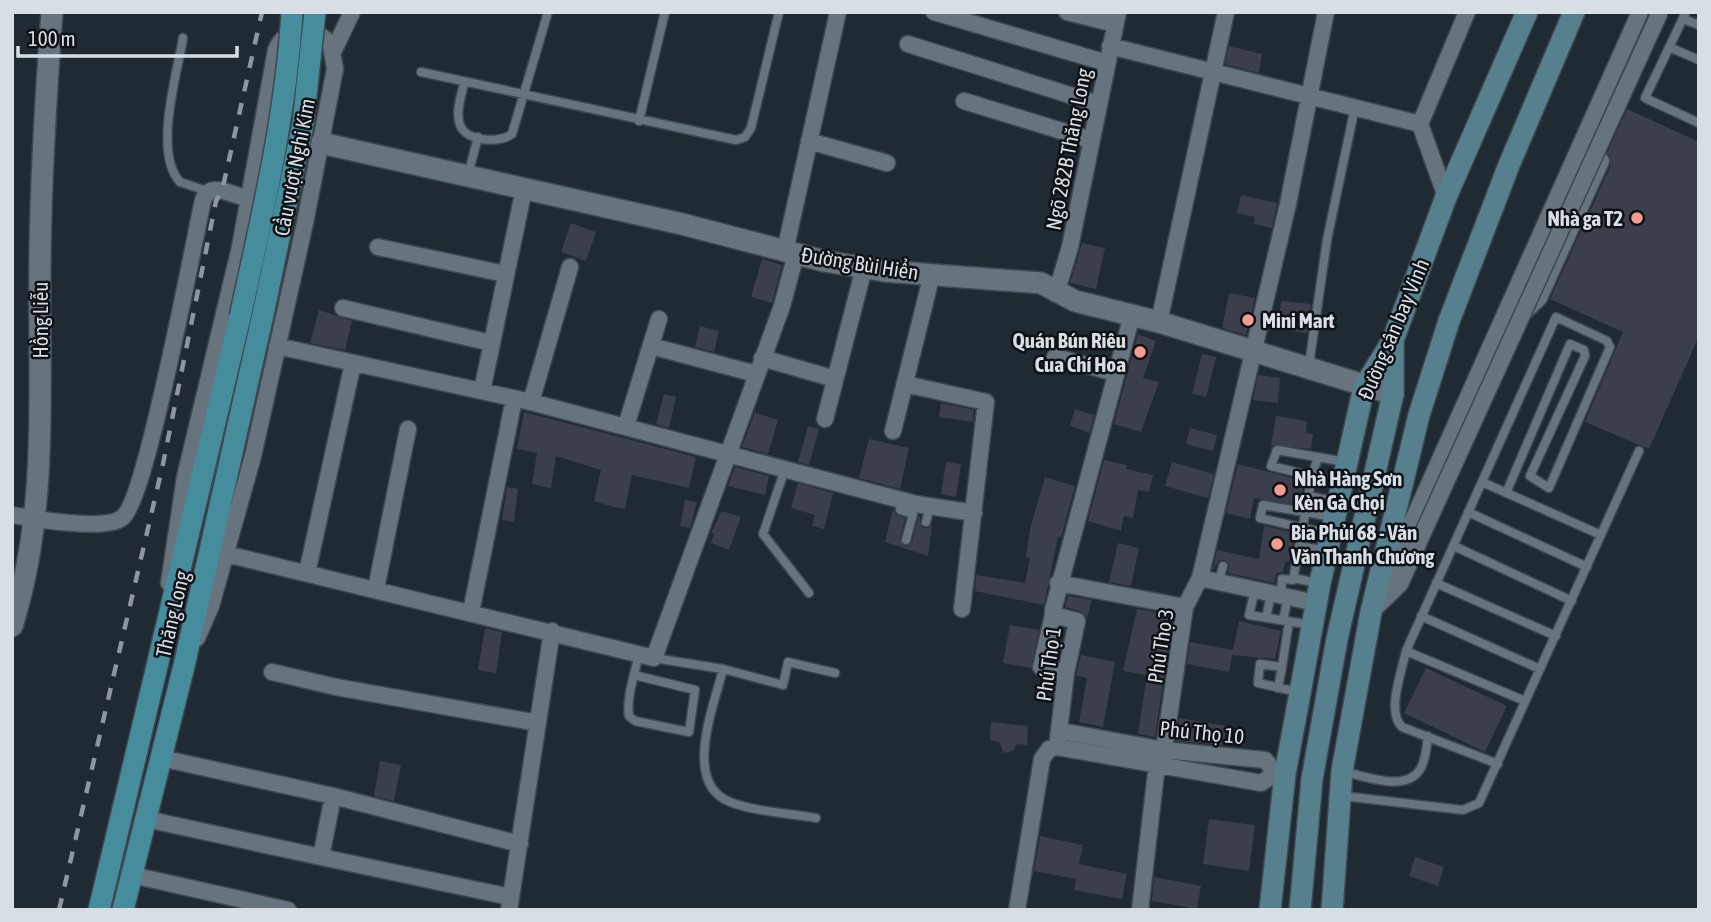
<svg xmlns="http://www.w3.org/2000/svg" width="1711" height="922" viewBox="0 0 1711 922" font-family="'Asap Condensed',sans-serif">
<rect width="100%" height="100%" fill="#202a33"/>
<!-- building -->
<path fill="#3b3f4b" d="M1229 46 1262 54 1259 73 1225 64Z
M1627 109 1699 142V336L1649 449 1585 422 1623 332 1550 299 1611 165 1607 153Z
M1241 195 1277 203 1272 228 1254 224 1255 217 1237 213Z
M571 223 596 232 586 261 561 252Z
M1082 243 1105 248 1096 289 1070 283Z
M762 259 782 265 772 303 751 297Z
M1229 293 1255 298 1246 335 1222 328Z
M1281 301 1311 304 1307 333 1278 329Z
M319 310 352 321 345 350 310 343Z
M700 326 719 331 714 352 695 347Z
M1138 334 1156 341 1143 378 1159 382 1141 432 1114 424Z
M1202 354 1216 357 1206 397 1192 394Z
M1258 375 1280 378 1278 403 1253 400Z
M664 394 676 397 669 428 656 424Z
M941 403 974 410 973 422 939 417Z
M756 409V413L778 420 768 454 742 447Z
M1075 409 1094 415 1090 433 1070 426Z
M524 412 696 457 689 488 632 475 625 509 614 507 594 501 601 470 556 456 551 488 532 484 537 453 517 449Z
M1276 416 1307 421 1306 433 1313 434 1311 449 1271 445Z
M808 426 819 429 809 465 798 462Z
M1190 428 1217 435 1213 451 1186 444Z
M869 439 909 448 900 489 859 478Z
M1104 460 1127 465 1126 469 1153 475 1149 492 1138 490 1133 518 1124 516 1121 531 1088 521Z
M946 462 961 464 956 497 941 494Z
M1172 462 1214 474 1208 498 1165 486Z
M1238 464 1304 481 1300 505 1254 498 1250 519 1226 513Z
M735 467 769 476 765 495 728 486Z
M1045 477 1075 486 1061 538 1058 537 1044 605 975 591 976 575 1025 583 1030 558 1026 557 1030 529Z
M798 483 833 493 824 529 812 526 815 515 791 508Z
M507 487 518 489 514 522 502 520Z
M685 500 697 502 690 528 680 526Z
M893 509 896 515 905 518 900 539 904 546 912 542 919 515 922 527 927 528 932 525 928 556 885 542Z
M722 511 741 517 729 550 711 543 714 533H711Z
M1264 526 1295 533 1289 562H1285L1283 572 1276 573 1274 583 1228 573 1229 564 1224 560 1219 561 1213 570 1217 550 1259 559Z
M1118 543 1139 548 1131 586 1109 582Z
M1068 596 1092 600 1087 618 1080 611 1065 607Z
M1137 609 1173 615 1155 737 1138 734 1147 675 1123 671Z
M1239 621 1281 631 1275 659 1232 655 1229 672 1187 664 1190 642 1233 650Z
M1010 625 1039 630 1031 668 1003 663Z
M485 628 502 632 496 673 478 670Z
M1081 655 1115 662 1103 727 1079 722 1087 678 1076 676Z
M1426 668 1507 706 1485 752 1404 713Z
M1179 718 1226 726 1223 745 1176 741Z
M991 722 1028 726 1027 745 1017 744 1013 751 1004 753 999 742 990 740Z
M380 761 401 765 394 801 374 796Z
M1209 819 1255 825 1249 871 1203 864Z
M1040 836 1083 845 1079 864 1127 874 1122 899 1074 890 1076 879 1034 871Z
M1415 857 1444 867 1438 886 1409 876Z
M1154 877 1201 886 1197 909 1152 901Z"/>
<g fill="none" stroke-linecap="round" stroke-linejoin="round">
<!-- service casing -->
<g stroke="#3f484f" stroke-width="11">
<path id="service" d="M1686 12 1645 98 1699 123
M1683 19 1699 25
M183 38C177 74 153 153 180 182L207 191
M1669 47 1699 60
M421 72 736 140 745 137 751 128 779 12
M464 82C462 94 456 109 459 121 462 142 499 144 512 134L548 12
M639 121 665 12
M468 175 478 137
M1309 365 1327 240 1355 107
M1318 457 1312 476 1341 484
M785 469 763 534 809 593
M1482 482 1601 535
M1309 496 1337 502
M902 500 900 510 913 514 906 540
M1468 512 1587 567
M926 522 930 506
M1330 534 1260 518 1263 505 1334 517
M1299 546 1327 551
M1454 546 1572 601
M1293 578 1318 583
M1436 583 1556 636
M1218 584 1223 566
M1255 590 1249 615 1312 625
M1281 596 1282 579 1293 580 1312 476 1271 466 1277 450 1346 462
M1421 616 1540 669
M1266 618 1271 594
M1283 620 1288 597
M1289 621 1282 667 1260 664 1258 683 1298 692
M1406 651 1525 701
M654 658 723 669 783 685 788 662 835 673
M723 669C714 706 682 783 730 802 756 812 788 813 816 818
M634 675 695 690 689 732 635 721 629 716C626 698 635 673 639 654
M1278 688 1282 667
M1498 764 1402 727C1386 712 1402 671 1406 651L1556 317 1607 341 1610 347 1549 488 1530 476 1585 356 1584 350 1570 344 1506 493
M1342 771C1365 776 1412 796 1423 763 1426 755 1427 745 1428 736
M1343 796 1463 810 1479 803 1639 451"/>
</g>
<!-- minor casing -->
<g stroke="#3f484f" stroke-width="19">
<path id="minor" d="M934 12 1107 63
M1067 12 1115 24
M908 44 1098 104
M1110 46 1420 124 1446 197
M334 50 352 12
M964 101 1091 140
M1420 124 1467 12
M809 141 887 163
M378 247 505 274
M785 251 838 12
M1056 294 1070 247 1118 12
M343 308 491 343
M1522 314 1539 298 1601 161
M1159 322 1226 12
M277 346 531 402 916 504 974 513
M651 346 756 374
M1055 357 1116 373
M762 358 835 379
M905 384 986 402 962 609
M482 391 524 189
M531 402 570 267
M825 419 864 268
M626 426 659 319
M893 431 932 274
M12 515C35 519 104 531 122 518 146 501 193 246 203 200 210 183 225 192 240 196
M226 554 654 658 782 306 796 254
M307 573 353 363
M1200 578 1316 603
M1387 578 1640 12
M169 583 185 477 240 247 276 50C285 27 316 26 331 45L335 69 305 223 253 456 211 606 197 638
M1058 583 1185 607
M376 589 408 429
M471 612 514 399
M1371 612 1400 584 1421 537
M1053 615 1041 667 1066 673
M272 672 336 687 538 723
M1061 731 1164 750 1265 760 1276 773
M1057 747 1261 783 1276 773
M161 758 333 796 520 844
M333 796 321 857 510 897
M146 819 321 857
M132 875 288 910
M509 910 552 631
M1017 910 1042 759 1049 749 1057 747 1066 673 1077 621 1053 615V610L1132 315
M1140 910 1157 764 1164 750 1185 607 1200 578 1288 204 1326 12"/>
</g>
<!-- tertiary casing -->
<g stroke="#3f484f" stroke-width="24">
<path id="tertiary" d="M321 143 682 224 824 261 884 271 1041 283 1075 301 1159 322 1393 394
M12 626C50 505 38 381 40 257 41 175 46 93 52 12"/>
</g>
<!-- secondary casing -->
<g stroke="#3f484f" stroke-width="24">
<path id="secondary" d="M1270 910 1285 774 1300 693 1320 583 1364 387 1393 340 1446 197 1527 12
M1300 910 1312 779 1337 639 1393 394V340
M1332 910 1342 771 1371 612 1419 415 1449 321 1509 165 1574 12"/>
</g>
<!-- primary casing -->
<g stroke="#3f484f" stroke-width="24">
<path id="primary" d="M99 910 240 317
M123 910 184 666 262 319"/>
</g>
<!-- service -->
<use href="#service" stroke="#67737d" stroke-width="8"/>
<!-- minor -->
<use href="#minor" stroke="#67737d" stroke-width="16"/>
<!-- tertiary -->
<use href="#tertiary" stroke="#67737d" stroke-width="21"/>
<!-- secondary -->
<use href="#secondary" stroke="#56808d" stroke-width="21"/>
<!-- primary -->
<use href="#primary" stroke="#458d9d" stroke-width="21"/>
<!-- rail -->
<path stroke="#8e969e" stroke-width="4.5" stroke-dasharray="12 12" stroke-linecap="butt" d="M59 910 163 464 216 201 222 191 262 12"/>
<!-- minor-bridge casing -->
<g stroke="#3f484f" stroke-width="19" stroke-linecap="butt">
<path id="minor-bridge" d="M1421 537 1660 12"/>
</g>
<!-- primary-bridge casing -->
<g stroke="#3f484f" stroke-width="24" stroke-linecap="butt">
<path id="primary-bridge" d="M240 317C262 216 286 116 292 12
M262 319 303 124 315 12"/>
</g>
<!-- minor-bridge -->
<use href="#minor-bridge" stroke="#67737d" stroke-width="16"/>
<!-- primary-bridge -->
<use href="#primary-bridge" stroke="#458d9d" stroke-width="21"/>
</g>
<!-- markers -->
<g fill="#f59c91" stroke="#0e1216" stroke-width="2.5">
<circle cx="1637" cy="218" r="7"/>
<circle cx="1248" cy="320" r="7"/>
<circle cx="1140" cy="352" r="7"/>
<circle cx="1280" cy="490" r="7"/>
<circle cx="1277" cy="544" r="7"/>
</g>
<g text-anchor="middle" dominant-baseline="central" stroke-width="5" stroke-linejoin="round" paint-order="stroke">
<!-- street labels -->
<g font-size="21" fill="#d7dee4" stroke="#0e1216">
<text transform="translate(1068 149) rotate(-79)">Ngõ 282B Thăng Long</text>
<text transform="translate(294 167) rotate(-79)">Cầu vượt Nghi Kim</text>
<text transform="translate(860 263) rotate(9)">Đường Bùi Hiển</text>
<text transform="translate(40 320) rotate(-90)">Hồng Liễu</text>
<text transform="translate(1393 329) rotate(-67)">Đường sân bay Vinh</text>
<text transform="translate(172 614) rotate(-77)">Thăng Long</text>
<text transform="translate(1160 646) rotate(-81)">Phú Thọ 3</text>
<text transform="translate(1048 664) rotate(-82)">Phú Thọ 1</text>
<text transform="translate(1202 732) rotate(6)">Phú Thọ 10</text>
</g>
<!-- poi labels -->
<g font-size="21" font-weight="bold" fill="#d7dee4" stroke="#0e1216" text-anchor="start">
<text x="1623" y="218" text-anchor="end">Nhà ga T2</text>
<text x="1262" y="320">Mini Mart</text>
<text x="1126" y="340" text-anchor="end">Quán Bún Riêu<tspan x="1126" dy="24">Cua Chí Hoa</tspan></text>
<text x="1294" y="478">Nhà Hàng Sơn<tspan x="1294" dy="24">Kèn Gà Chọi</tspan></text>
<text x="1291" y="532">Bia Phủi 68 - Văn<tspan x="1291" dy="24">Văn Thanh Chương</tspan></text>
</g>
</g>
<!-- border -->
<rect width="1711" height="922" fill="none" stroke="#d7dee4" stroke-width="28"/>
<!-- scale -->
<path d="M18 46v10h219v-10" fill="none" stroke="#d7dee4" stroke-width="3.5"/>
<text x="28" y="46" font-size="21" fill="#d7dee4" stroke="#0e1216" stroke-width="5" paint-order="stroke">100 m</text>
</svg>
